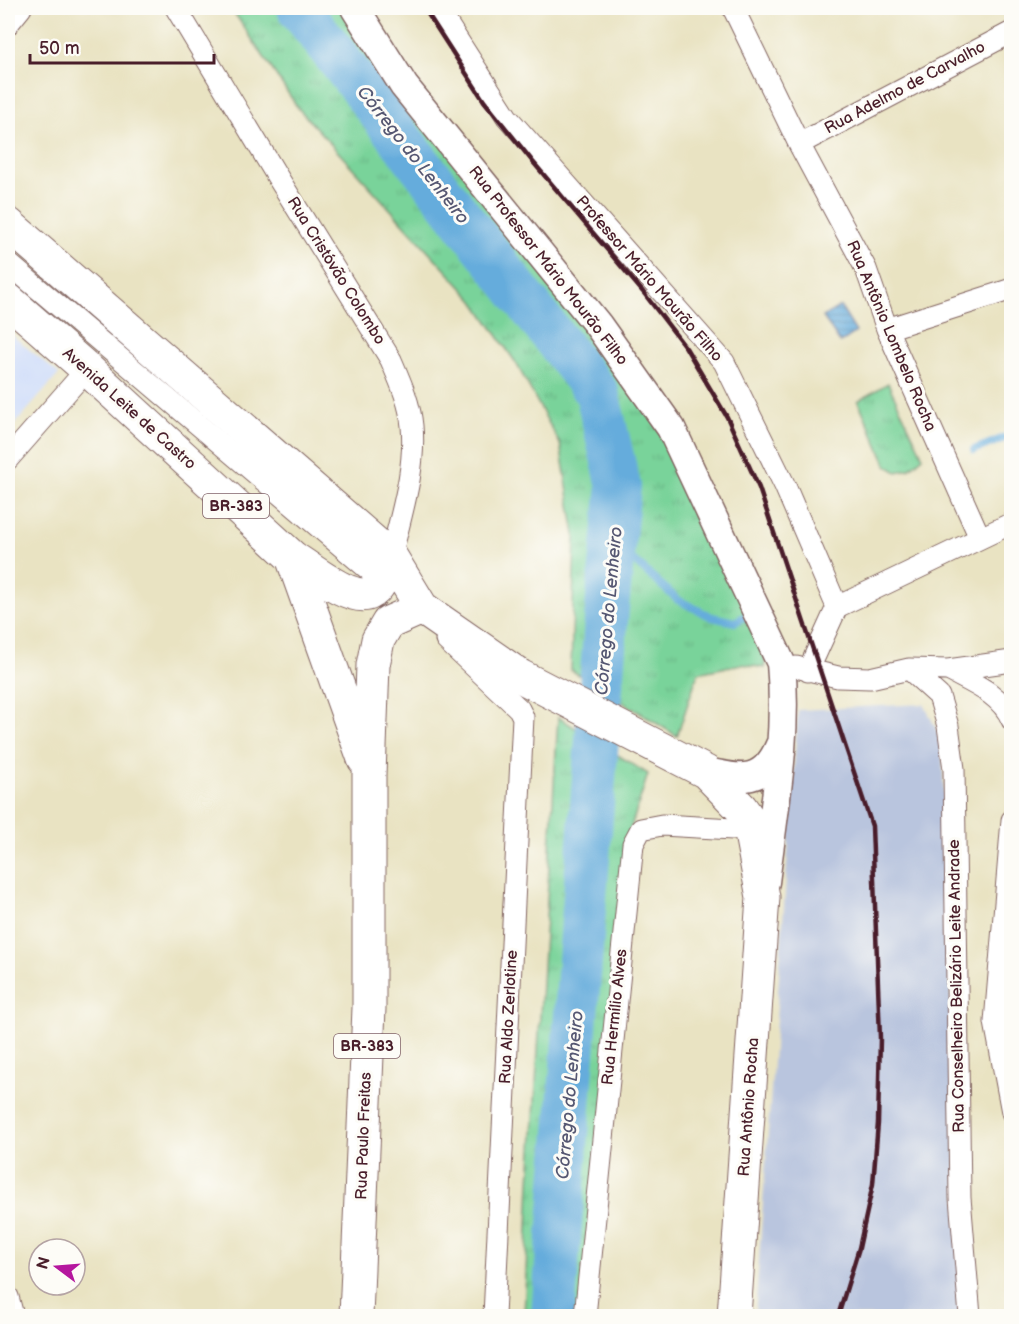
<svg xmlns="http://www.w3.org/2000/svg" width="1019" height="1324" viewBox="0 0 1019 1324" font-family="'Balsamiq Sans',sans-serif">
<defs>
<pattern id="grass-tufts" width="24" height="20" patternUnits="userSpaceOnUse" patternTransform="scale(1.5)"><rect width="24" height="20" fill="#79d39a"/><path d="M3 7l-1-3M5 7V3M7 7l1-3M15 17l-1-3M17 17v-4M19 17l1-3" fill="none" stroke="#6ab585"/></pattern>
<pattern id="water-rules" width="6" height="5" patternUnits="userSpaceOnUse" patternTransform="scale(1.5)"><rect width="6" height="5" fill="#65acdc"/><path d="M0 2.5h6" fill="none" stroke="#558bb3"/></pattern>
</defs>
<rect width="100%" height="100%" fill="#fdfcf7"/>
<filter id="ink" filterUnits="userSpaceOnUse"><feTurbulence type="fractalNoise" baseFrequency=".0167" numOctaves="2"/><feDisplacementMap in="SourceGraphic" scale="12" xChannelSelector="R" yChannelSelector="G"/><feConvolveMatrix kernelMatrix="1 2 1 2 8 2 1 2 1" color-interpolation-filters="sRGB"/></filter>
<filter id="wash" filterUnits="userSpaceOnUse"><feTurbulence type="fractalNoise" baseFrequency=".008" numOctaves="4" result="noise"/><feDisplacementMap in="SourceGraphic" scale="24" xChannelSelector="R" yChannelSelector="G"/><feGaussianBlur stdDeviation="1.35" result="paint"/><feColorMatrix in="noise" values="0 0 0 0 0 0 0 0 0 0 0 0 0 0 0 0 0 1.4 0 .05"/><feComposite in="paint" operator="in"/></filter>
<g filter="url(#wash)">
<rect width="100%" height="100%" fill="#e9e3c2"/>
<!-- built -->
<path fill="#cddbfa" d="M8 332 59 374 8 432Z"/>
<!-- railway -->
<path fill="#b9c5de" d="M924 704 942 741 960 1279 964 1316H755L798 710Z"/>
<!-- grass -->
<path fill="url(#grass-tufts)" stroke="#627962" stroke-width="1.5" d="M231 8H348L663 429 764 647 765 668 742 664 698 673 677 736 571 670 575 535 560 444 516 363 474 301 298 108Z
M888 383 923 457 909 469 897 472 887 466 858 401Z
M558 717 648 774 628 837 588 1316H524L530 1183Z"/>
<!-- water -->
<path fill="url(#water-rules)" stroke="#586684" stroke-width="1.5" d="M840 306 856 332 840 343 823 317Z"/>
<g fill="none" stroke-linecap="round" stroke-linejoin="round">
<!-- stream -->
<path stroke="#65acdc" stroke-width="8" d="M974 450 1012 435
M613 542 678 600 712 617 735 622 749 614"/>
<!-- river -->
<path stroke="#65acdc" stroke-width="44" d="M299 8 597 393 619 486 607 608 553 1316"/>
</g>
</g>
<g filter="url(#ink)">
<g fill="none" stroke-linecap="round" stroke-linejoin="round">
<!-- street casing -->
<g stroke="#826460" stroke-width="23">
<path id="street" d="M176 8 280 181 391 360C400 381 410 403 412 426 416 470 401 514 391 557
M437 8 507 117 724 362 785 486 837 607
M733 8 799 144 866 269 887 329 980 538
M8 24 21 8
M799 144 1012 32
M8 263 381 580
M887 329 1012 289
M8 459 87 369
M446 640 519 709 523 717 494 1316
M796 667 838 677 870 678 909 669 948 670 1012 661
M909 669 939 696 948 726 954 769 960 1198 970 1316
M948 670C972 683 1001 694 1012 720
M808 671 837 607 1012 523
M1012 820 995 1022 1012 1112
M8 1297 13 1316
M585 1316 633 844 641 829 662 825 751 830"/>
</g>
<!-- secondary casing -->
<g stroke="#826460" stroke-width="31">
<path id="secondary" d="M355 8 404 86 598 325 671 428 781 663C788 736 774 809 765 882
M706 772C742 780 764 784 780 745"/>
</g>
<!-- highway casing -->
<g stroke="#826460" stroke-width="35">
<path id="highway" d="M8 224 391 557 422 608 520 676 706 772 741 808 748 818 763 897 734 1316
M8 300 87 369 292 557 364 759
M292 557C308 567 352 603 370 593 382 587 386 568 391 557
M356 1316 369 1008V775L373 665 378 640 388 623 422 608"/>
</g>
<!-- street -->
<use href="#street" stroke="#fff" stroke-width="21"/>
<!-- secondary -->
<use href="#secondary" stroke="#fff" stroke-width="28"/>
<!-- highway -->
<use href="#highway" stroke="#fff" stroke-width="33"/>
<!-- rail -->
<path stroke="#4a1f2b" stroke-width="4.5" d="M424 8 484 101 533 162 643 292 686 348 727 417 759 488 872 826 880 1038 878 1123 873 1184 859 1248 838 1316"/>
</g>
</g>
<g text-anchor="middle" dominant-baseline="central" stroke-width="6" stroke-linejoin="round" paint-order="stroke">
<!-- shield labels -->
<g fill="#fdfcf7" stroke="#806168" stroke-width="1.5">
<rect x="203" y="494" width="66" height="24" rx="4.5"/>
<rect x="334" y="1034" width="66" height="24" rx="4.5"/>
</g>
<g font-size="15" font-weight="bold" fill="#4a1f2b">
<text x="236" y="506">BR-383</text>
<text x="367" y="1046">BR-383</text>
</g>
<!-- street labels -->
<g font-size="16" fill="#4a1f2b" stroke="#fdfcf7">
<text transform="translate(905 88) rotate(-28)">Rua Adelmo de Carvalho</text>
<text transform="translate(548 266) rotate(52)">Rua Professor Mário Mourão Filho</text>
<text transform="translate(336 271) rotate(58)">Rua Cristóvão Colombo</text>
<text transform="translate(649 279) rotate(49)">Professor Mário Mourão Filho</text>
<text transform="translate(891 336) rotate(67)">Rua Antônio Lombelo Rocha</text>
<text transform="translate(129 409) rotate(42)">Avenida Leite de Castro</text>
<text transform="translate(957 986) rotate(-91)">Rua Conselheiro Belizário Leite Andrade</text>
<text transform="translate(509 1017) rotate(-87)">Rua Aldo Zerlotine</text>
<text transform="translate(615 1017) rotate(-84)">Rua Hermílio Alves</text>
<text transform="translate(749 1107) rotate(-86)">Rua Antônio Rocha</text>
<text transform="translate(364 1136) rotate(-88)">Rua Paulo Freitas</text>
</g>
<!-- water labels -->
<g font-size="18" font-style="italic" fill="#555772" stroke="#fdfcf7">
<text transform="translate(413 155) rotate(52)">Córrego do Lenheiro</text>
<text transform="translate(609 611) rotate(-85)">Córrego do Lenheiro</text>
<text transform="translate(570 1095) rotate(-85)">Córrego do Lenheiro</text>
</g>
</g>
<!-- margin -->
<rect width="1019" height="1324" fill="none" stroke="#fdfcf7" stroke-width="30"/>
<!-- north arrow -->
<g transform="translate(57 1267) rotate(286)"><circle r="28" fill="#fdfcf7" stroke="#b5a4a5" stroke-width="1.5"/>
<path d="M0-4.5L10 22L0 15L-10 22Z" fill="#b5179e"/>
<text y="-9" font-size="16" font-weight="bold" text-anchor="middle" fill="#4a1f2b">N</text>
</g>
<!-- scale -->
<path d="M30 54v9h184v-9" fill="none" stroke="#4a1f2b" stroke-width="3"/>
<text x="39" y="54" font-size="18" fill="#4a1f2b" stroke="#fdfcf7" stroke-width="4.5" paint-order="stroke">50 m</text>
</svg>
